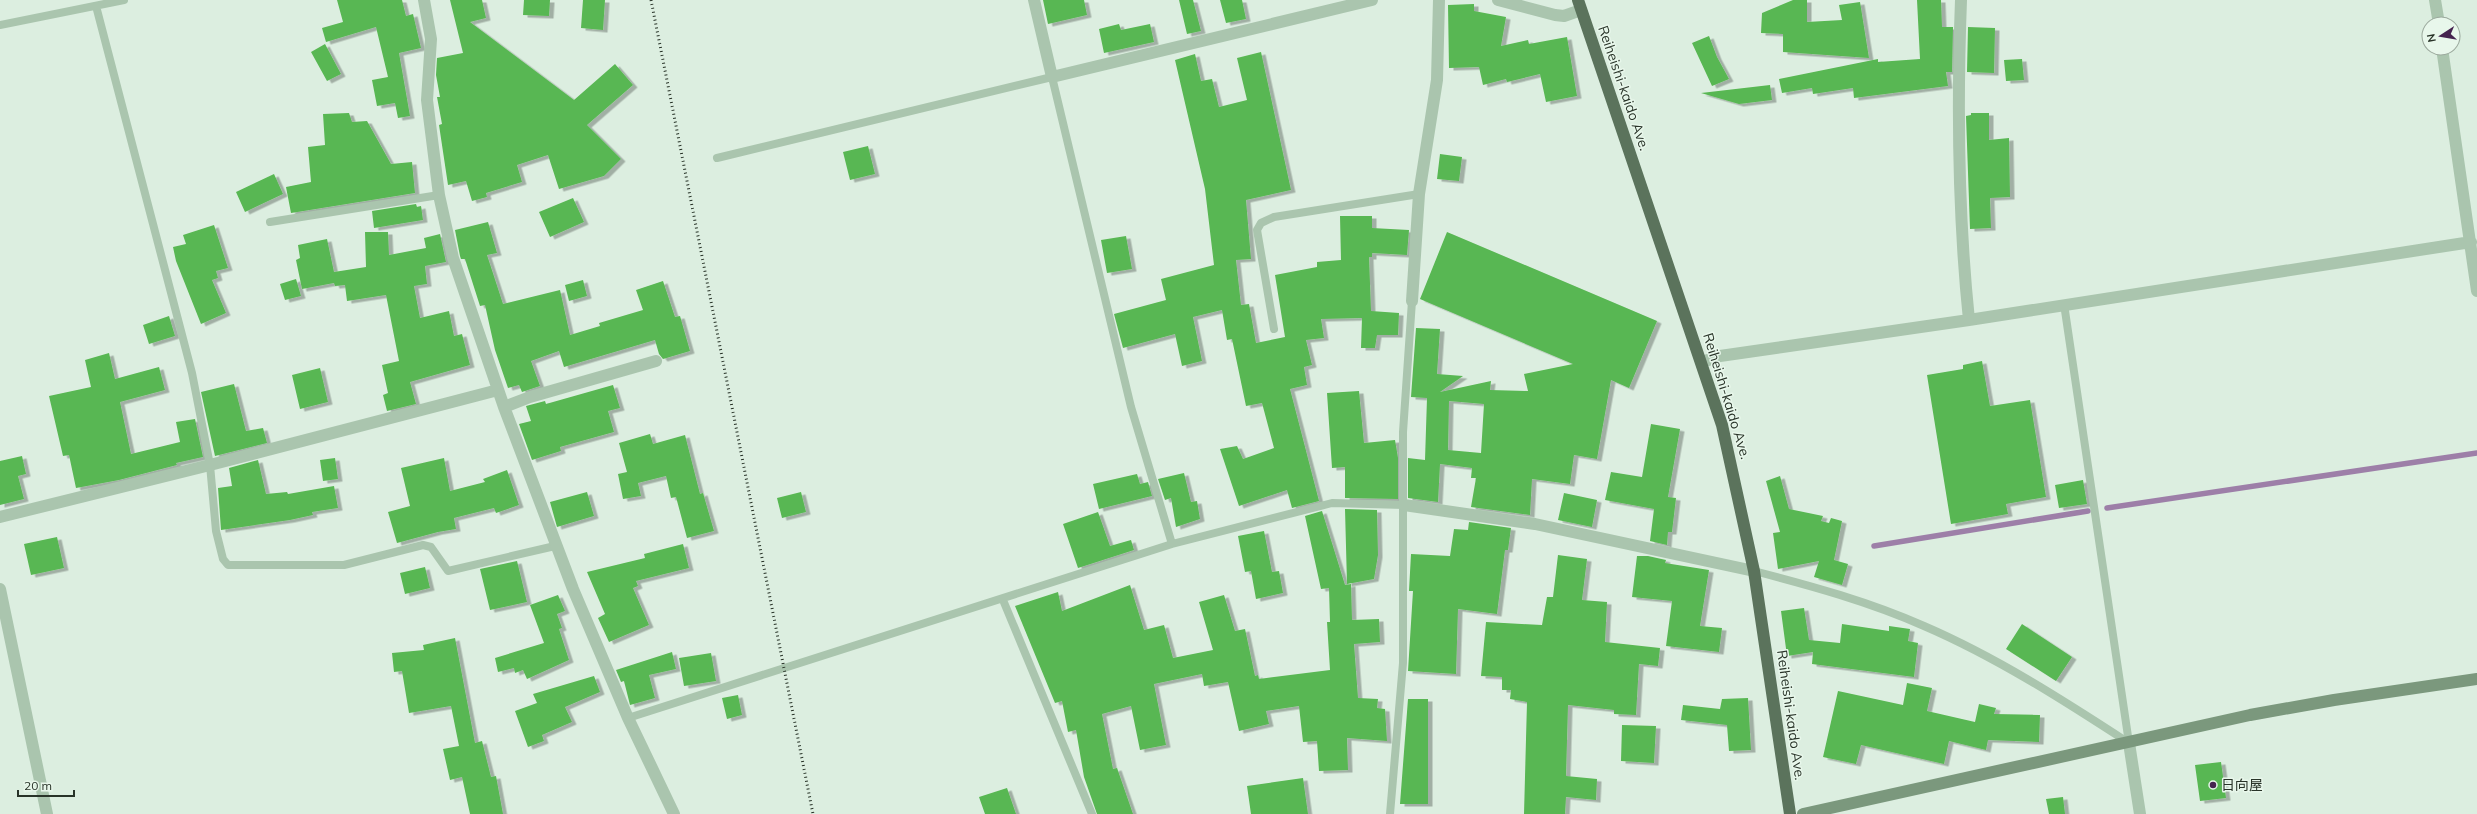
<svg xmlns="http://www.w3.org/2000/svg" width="2477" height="814" viewBox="0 0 2477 814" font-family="Mulish,'Noto Sans JP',sans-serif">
<defs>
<filter id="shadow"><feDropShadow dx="4.5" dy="2.5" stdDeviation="0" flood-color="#0004"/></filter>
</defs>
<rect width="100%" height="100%" fill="#dceee0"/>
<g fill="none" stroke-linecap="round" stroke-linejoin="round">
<!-- stream -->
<path stroke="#9d7fa8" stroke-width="5.5" d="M2107 508 2477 453
M1874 546 2088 511"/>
</g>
<!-- building -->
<path fill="#58b752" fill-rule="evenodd" filter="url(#shadow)" d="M337 0H402L406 16 413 14 421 48 399 53 410 116 398 118 395 103 377 106 372 80 388 77 376 27 326 42 322 28 343 22Z
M450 0H482L486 18 470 22 574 100 615 64 633 85 587 125 621 159 604 176 559 189 548 155 517 165 522 182 486 193 487 197 472 201 466 181 448 185 439 125 442 124 437 97H440L436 75 437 58 463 53Z
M524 0H550L549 16 523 15Z
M583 0H605L603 30 581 28Z
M1043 0H1084L1087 15 1048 24Z
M1179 0H1193L1201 31 1187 34Z
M1220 0H1242L1246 19 1226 23Z
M1793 0H1807V22L1842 20 1839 5 1860 2 1869 58 1783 52V34L1761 33 1762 13Z
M1917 0H1941L1942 27H1953L1952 72H1946L1948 86 1854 98 1853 88 1813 94 1812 88 1782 93 1779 79 1878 59V62L1920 59Z
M1474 4V11L1506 17 1501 46 1528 40 1529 44 1567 37 1577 96 1546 102 1540 74 1507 82 1506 79 1483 85 1479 67 1449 68 1448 5Z
M1119 24 1121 30 1150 24 1154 42 1104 53 1099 29Z
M1968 27 1995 28 1994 73 1967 72Z
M1709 36 1717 57 1729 79 1712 86 1692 43Z
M325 44 341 74 327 81 311 52Z
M1261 52 1291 190 1246 200 1251 259 1236 260 1241 305 1249 304 1256 343 1285 337 1275 275 1317 267V262L1341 260 1340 216H1372V228L1409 230 1407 255 1372 253V257H1369L1371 311 1399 313 1398 335H1377L1375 348H1361L1362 318 1321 319 1324 338 1306 340 1312 365 1304 367 1307 385 1290 389 1319 501 1292 508 1287 490 1239 506 1220 449 1237 446 1243 459 1274 448 1262 403 1246 406 1232 339 1227 340 1222 310 1193 317 1202 361 1182 366 1175 334 1123 348 1114 314 1166 300 1161 279 1214 265 1205 189 1175 60 1195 54 1201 81 1212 79 1219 107 1247 100 1237 58Z
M2022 59 2024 80 2006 81 2004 60Z
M1770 85 1772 100 1739 104 1701 93Z
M349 113 352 122 367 121 391 164 412 162 415 193 291 213 286 187 311 182 308 147 325 145 323 114Z
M1971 113H1989V140L2009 138 2010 197 1990 198 1991 228 1970 229 1966 116 1971 115Z
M868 146 875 174 850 180 843 152Z
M1440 154 1462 157 1459 181 1437 179Z
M274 174 283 194 245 212 236 192Z
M573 198 584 222 550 237 539 212Z
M416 204 417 207 421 206 423 220 374 228 372 211Z
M488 222 497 253 487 255 503 304 560 290 570 335 600 326 599 323 643 310 636 290 663 281 675 317 680 316 690 351 663 359 659 354 655 340 564 367 559 351 531 361 540 386 522 392 519 385 508 388 495 350 485 305 480 306 465 259H461L460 256 455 230Z
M214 225 228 268 216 271 218 278 212 280 226 313 201 324 176 261 173 247 186 244 183 235Z
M365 232H388L389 255 426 248 424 238 440 234 446 262 425 266 427 284 414 286 420 318 449 311 454 336 462 334 470 365 410 382 416 404 387 411 383 395 388 393 382 365 399 361 386 295 347 301 345 285 335 286 334 283 302 289 296 260 300 258 298 245 327 239 334 272 366 267Z
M1447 232 1657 321 1629 388 1611 380 1597 459 1574 455 1570 484 1532 479 1530 515 1471 507 1476 478H1471L1472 468 1440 464 1438 502 1408 498V458L1425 460 1427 398 1411 397 1416 328 1440 329 1437 374 1463 376 1440 392 1491 381 1490 390 1528 391 1524 374 1573 364 1420 299ZM1449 401 1484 404 1481 453 1448 450Z
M1126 236 1132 269 1107 273 1101 240Z
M296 279 301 296 285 300 280 284Z
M583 280 587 296 569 301 565 285Z
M169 316 175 336 149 344 143 325Z
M109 353 115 379 159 367 165 390 120 402 131 454 180 442 176 422 195 419 203 457 176 463 177 465 119 480 76 488 69 455 63 456 49 396 91 387 85 360Z
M1982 361 1990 406 2030 400 2046 497 2006 504 2008 514 1951 524 1927 375 1963 369V365Z
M320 368 328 402 300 409 292 375Z
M234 384 246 431 263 428 267 443 215 456 201 392Z
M613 385 620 408 608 411 614 432 560 447 561 451 532 460 519 424 531 421 526 406 545 401 546 404Z
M1359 391 1364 443 1395 440 1398 458V499L1345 498V467L1332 468 1327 393Z
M1651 424 1680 429 1668 497 1676 498 1672 532H1668L1667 545 1650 541 1654 509 1605 500 1611 472 1642 477Z
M650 434 653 444 685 435 700 494 703 493 714 531 687 538 676 497 671 498 666 476 638 483 641 496 623 499 618 474 627 472 619 443Z
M22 456 26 474 18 476 24 499 0 505V461Z
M335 458 338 479 323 481 320 460Z
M444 458 450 491 485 482 483 479 507 470 519 505 496 513 494 508 454 518 456 529 438 532 397 543 388 512 410 506 401 468Z
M258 460 266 494 287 492 288 494 334 486 338 508 312 512 313 515 290 520 221 530 218 488 232 486 229 468Z
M1184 473 1191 502 1197 501 1200 519 1176 527 1171 498 1165 500 1158 479Z
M1137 474 1140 484 1148 482 1152 496 1099 509 1093 484Z
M1780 476 1789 509 1823 516 1821 521 1829 523 1831 518 1842 521 1834 560 1848 564 1842 585 1814 577 1819 561 1778 569 1773 533 1780 532 1766 481Z
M2083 480 2087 504 2059 508 2055 485Z
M587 492 594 516 557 527 550 502Z
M801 492 806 512 782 518 777 498Z
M1564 493 1597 500 1592 527 1558 520Z
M1345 509 1377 510 1378 555 1374 579 1347 584Z
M1322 511 1345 585 1351 584 1352 620 1379 619 1380 642 1354 644 1358 698 1378 699 1377 708 1385 709 1387 741 1347 738 1348 770 1319 771 1317 741 1303 742 1299 706 1266 711 1269 724 1239 731 1228 682 1204 686 1202 674 1154 684 1166 745 1140 750 1131 706 1102 714 1113 769 1117 768 1133 814H1097L1084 777 1076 730 1068 732 1062 701 1055 703 1015 606 1058 592 1062 611 1130 585 1144 630 1164 625 1173 658 1213 650 1199 602 1224 595 1235 631 1245 629 1255 676 1258 675 1259 679 1330 670 1327 622H1330L1329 588 1321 589 1305 516Z
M1098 512 1110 546 1131 540 1134 550 1078 568 1063 524Z
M1469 522 1511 528 1508 550H1505L1497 614 1458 609 1456 674 1408 671 1413 591H1409L1411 554 1450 556 1454 529 1468 530Z
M1264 531 1272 572 1279 571 1283 593 1256 599 1251 571 1245 572 1238 536Z
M57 537 64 568 31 575 24 544Z
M683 544 689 568 636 581 638 586 633 588 649 625 609 642 598 618 605 614 587 572 645 558 644 554Z
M1558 555 1587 559 1582 600 1607 602 1605 642 1660 648 1658 666 1639 664 1636 715 1614 714V710L1568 705 1566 776 1597 779 1596 800 1566 797 1565 814H1524L1527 702 1510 699 1511 690H1502V677L1481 676 1486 622 1542 625 1547 597H1553Z
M1637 556H1648L1666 560 1665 563 1709 570 1700 626 1722 628 1719 652 1666 646 1672 601 1632 597Z
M517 561 527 602 490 610 480 569Z
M425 567 430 588 405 594 400 573Z
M558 595 565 611 557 614 562 628 559 629 569 660 527 679 523 670 515 673 514 668 498 672 495 658 544 643 530 605Z
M1804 608 1809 640 1840 643 1842 624 1889 631V626L1910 629 1908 641 1918 643 1914 677 1812 664 1813 652 1787 656 1781 611Z
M2022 624 2072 657 2056 681 2006 649Z
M455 638 475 743 482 741 491 777 496 776 503 814H470L462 777 450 780 443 749 459 746 451 706 409 713 402 671 394 672 392 653 424 650 423 645Z
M672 652 676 669 649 675 655 698 630 705 624 681 621 682 616 670Z
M711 653 716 681 684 686 679 658Z
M594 676 600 692 565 707 572 722 542 735 544 741 528 747 515 711 537 703 533 694Z
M1907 683 1932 688 1927 711 1975 722 1979 704 1996 708 1994 714 2040 715 2039 742 1988 740 1986 750 1949 741 1944 764 1861 745 1856 764 1823 757 1838 691 1903 705Z
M738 695 742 715 727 719 722 698Z
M1748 698 1751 750 1729 751 1727 725 1681 720 1683 705 1720 709 1722 699Z
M1408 699H1428V804H1400Z
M1622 725 1656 726 1654 763 1621 761Z
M2221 762 2226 798 2200 801 2195 765Z
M1303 778 1308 814H1251L1247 786Z
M1007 788 1016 814H985L979 797Z
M2063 797 2065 814H2049L2046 799Z"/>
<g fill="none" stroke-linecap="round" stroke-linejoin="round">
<!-- lane -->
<path stroke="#aac5ae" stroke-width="8" d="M96 6 192 373 210 465 216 531 223 559 228 565H344L423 545 431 547 448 571 555 546
M0 25 124 0
M717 158 1052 77 1131 407 1172 544
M270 222 439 195
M2064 304 2129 743
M1274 329 1257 230 1261 223 1274 217 1419 194
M1754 571C1812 586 1870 602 1924 626 1996 657 2063 700 2129 743
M1003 600 1092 814
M628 718 1172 544 1332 503 1404 505
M1390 814 1403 663V432L1412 301"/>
<!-- street -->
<path stroke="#aac5ae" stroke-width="12" d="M424 0 431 39 427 100 439 195 453 258 504 407 573 589 628 718 674 814
M1034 0 1052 77 1372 0
M1498 0 1555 15 1564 16 1581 10
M1961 0C1957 106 1958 214 1969 320
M2435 0 2439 24
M2442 48 2477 291
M1412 301 1419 194 1437 80 1439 0
M1702 362 1720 356 1969 320 2471 242
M504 407 530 397 656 361
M1404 505 1535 524 1754 571
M0 517 210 465 498 390
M0 589 47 814
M2129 743 2140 814"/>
<!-- secondary -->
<path stroke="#7b987d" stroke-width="12" d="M1803 814 2250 715 2334 700 2477 679"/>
<!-- primary -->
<path stroke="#5b735c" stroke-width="12" d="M1578 0 1722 425 1754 571 1790 814"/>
<!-- rail -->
<path stroke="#283328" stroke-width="3" stroke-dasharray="1 3" stroke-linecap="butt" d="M651 0 813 814"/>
</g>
<!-- markers -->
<circle fill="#45234f" stroke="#e8f7eb" stroke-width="1.5" cx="2213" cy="785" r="4"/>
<g text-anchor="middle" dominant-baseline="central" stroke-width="3" stroke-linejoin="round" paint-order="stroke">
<!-- street labels -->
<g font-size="14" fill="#283328" stroke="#e8f7eb">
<text transform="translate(1624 88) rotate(71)">Reiheishi-kaido Ave.</text>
<text transform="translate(1727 396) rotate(73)">Reiheishi-kaido Ave.</text>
<text transform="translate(1791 715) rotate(82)">Reiheishi-kaido Ave.</text>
</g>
<!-- poi labels -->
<g font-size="14" fill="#283328" stroke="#e8f7eb" text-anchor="start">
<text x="2221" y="785">日向屋</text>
</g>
</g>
<!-- north arrow -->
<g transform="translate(2441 36) rotate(258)"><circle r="19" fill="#e8f7eb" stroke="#9ba99d"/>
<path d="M0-3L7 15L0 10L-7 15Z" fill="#45234f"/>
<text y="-6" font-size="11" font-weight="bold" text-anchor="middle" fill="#283328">N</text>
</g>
<!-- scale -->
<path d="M18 790v6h56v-6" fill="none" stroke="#283328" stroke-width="2"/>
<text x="24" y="790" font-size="12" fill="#283328" stroke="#e8f7eb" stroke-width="3" paint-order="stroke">20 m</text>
</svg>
